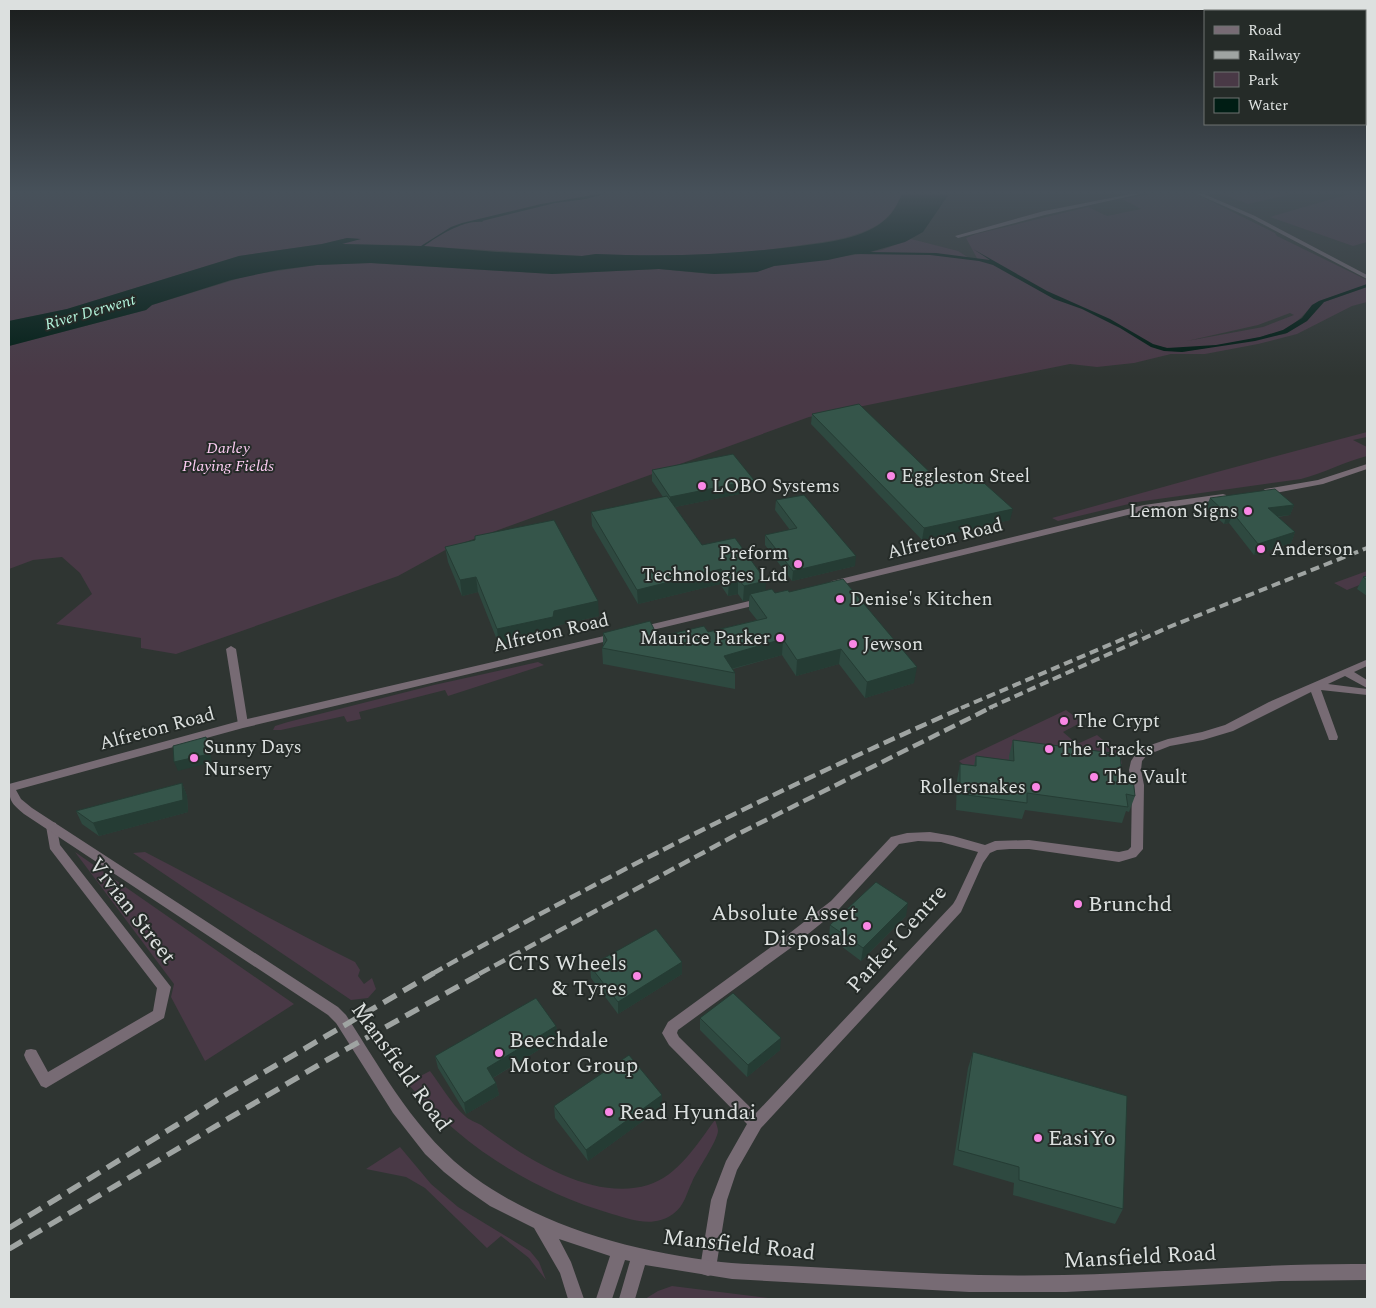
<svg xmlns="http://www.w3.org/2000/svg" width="1376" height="1308" viewBox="0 0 1376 1308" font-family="Spectral,serif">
<rect width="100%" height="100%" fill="#2f3532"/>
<!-- green -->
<path fill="#493946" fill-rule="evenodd" d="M9 194H902C896 208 887 221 872 228 848 240 821 242 795 246 728 256 663 257 596 254L582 256 402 245 341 244 359 239 347 238 322 244 239 256 67 309 9 321Z
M1150 194H1196L1275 233 1277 236 1367 280 1366 285 1319 301C1305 310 1301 322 1283 330 1259 340 1182 354 1158 346L1164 350 1182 352 1285 334 1307 321 1324 302 1367 287V302L1352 306 1297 334 1258 344 1205 354H1171L1134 363 1097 367 1070 364 809 417 449 548 398 576 176 654 141 648V638L56 624 92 594 80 573 62 557 33 560 9 569V346L146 310 152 305 250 275 317 265 369 263 552 274 659 269 710 274H731L757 272 774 266 861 254 882 250 911 239 958 251 972 260H978L966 238 976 234 1088 207 1107 216 1141 209 1122 199ZM1290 313 1294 315 1263 327 1187 341 1258 325Z
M1220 194H1292L1248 204Z
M1349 194H1367V242L1353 246 1270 217Z
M1367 432V437L1353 440 1367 447V456C1344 462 1324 473 1301 479L1137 502 1058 521 1052 518 1217 472Z
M1367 571V582L1347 590 1334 583Z
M538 662 544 665 448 696 445 690 359 712 361 719 347 722 344 716 281 730H273L275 726 288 722 434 685Z
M1066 710 1082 722 1063 732 1077 744 1097 735 1120 754 1122 764 1067 757 1010 756V777L972 772 959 761Z
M75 852 294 1004 205 1061 171 997 174 984Z
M145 852C215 888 284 927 355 962L360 970 358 976 364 984 372 978 376 989 368 998 351 1000 133 853Z
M430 1071C440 1084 452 1105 465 1116 469 1120 476 1122 481 1125 524 1157 592 1202 648 1185 678 1176 697 1144 715 1120 716 1123 718 1128 718 1131 717 1142 697 1170 692 1182 686 1194 685 1205 673 1214 653 1228 633 1220 612 1214 530 1190 463 1146 407 1083Z
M400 1147 431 1184 458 1207 530 1251 539 1262 546 1280 529 1258 501 1236 487 1248 425 1188 406 1177 366 1169Z
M672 1286 777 1299H645L658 1291Z"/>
<!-- water -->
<path fill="#001d14" d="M599 194H604L586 199 555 203 482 221 483 222C463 220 440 235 424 246L497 252 582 256 596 254C666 257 730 255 800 246 829 242 864 239 886 219 894 212 898 203 902 194H949L923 232 905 242 870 252 936 253 990 260 973 249 1047 291 1110 319 1153 344 1167 348 1216 345 1260 337 1283 330 1302 318 1312 305 1319 301 1367 284V287L1324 302 1307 321 1287 333 1255 341 1182 352 1164 351 1151 347 1120 328 1082 309 1054 299 993 265 979 261 930 255 855 254 828 260 774 266 757 272 714 274 659 269 552 274 371 263 317 265 278 270 231 280 152 305 146 310 9 346V321L67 309 239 256 322 244 347 238 361 239 342 244 421 246 451 227 462 223 541 204Z"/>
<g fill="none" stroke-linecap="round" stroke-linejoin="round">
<!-- minor -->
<path fill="#776b74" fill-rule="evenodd" d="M1131 194H1140L1045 215 958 238 955 236 1044 211Z
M1197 194H1204L1255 216 1367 275V279L1251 218Z
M231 646 236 649 248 724 247 727H239L238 724 226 649Z
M1366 660 1367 666 1354 672 1367 680V688L1345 676 1328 684 1367 689V695L1321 690 1338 737 1337 740H1329L1328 737 1311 692 1233 731 1203 740 1170 746 1147 755 1142 761 1141 770 1144 785 1143 849 1136 857 1119 862 1029 849H1010L997 850 990 853 983 863 961 912 761 1128 737 1170 727 1200 716 1268 714 1274 708 1276 702 1274 700 1268 711 1200 726 1161 747 1124 669 1045 662 1033 668 1022 782 939 831 901 891 837 907 833 930 832 953 836 985 845 995 841 1029 840 1119 852 1128 850 1131 847 1132 785 1129 770 1131 761 1139 749 1168 739 1202 732 1225 725 1269 702ZM918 841 941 842 978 852 956 899 953 904 756 1113 679 1037 677 1033 678 1030 792 947 839 909 899 844Z
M52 822 56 823 60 845 171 987 164 1018 46 1088 41 1086 26 1060 24 1055 26 1050 31 1049 36 1050 48 1072 153 1011 157 988 50 849 46 826 48 823Z"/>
<!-- tertiary -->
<path fill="#776b74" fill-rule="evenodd" d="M1367 464V469L1323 484 1265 495 1261 492 1265 489 1318 480Z
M1223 494 1226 495V499L1144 511 832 587 827 584 832 581 1144 505Z
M762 598 767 601 765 603 640 633 635 630 640 627Z
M617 633 620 634 622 636 620 638 243 728 16 790 21 799 32 808 338 1007 346 1015C383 1072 417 1136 474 1177 544 1228 635 1252 721 1262 751 1265 781 1265 811 1267 895 1272 979 1277 1064 1275 1165 1273 1266 1263 1367 1264V1280L1281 1281 1066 1292H969L732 1279 645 1265 635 1299H619L630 1261 625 1260 612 1299H596L610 1256 559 1239 571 1262 584 1299H568L560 1273 534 1228 490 1206 464 1188 444 1172 425 1154 393 1113 336 1023 328 1015 24 814C11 803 9 801 9 784L243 720Z"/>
<!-- rail-far2 -->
<path stroke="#9fa4a2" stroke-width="4" stroke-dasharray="9 5" stroke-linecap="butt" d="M961 708 1142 631
M989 708 1169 627 1367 548"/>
<!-- rail-far1 -->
<path stroke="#9fa4a2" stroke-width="4.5" stroke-dasharray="12 5.5" stroke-linecap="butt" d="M432 974C604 876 783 787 964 707
M479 974 734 836 992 707"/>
<!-- rail -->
<path stroke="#9fa4a2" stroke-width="5.5" stroke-dasharray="15 8" stroke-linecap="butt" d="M9 1228 227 1094 434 973
M9 1249 327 1060 482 973"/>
</g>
<!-- wall -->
<path fill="#2e4940" d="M812 414 940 482 1010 520 922 540 811 424Z
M652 470 754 480V491L675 507 702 545 766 590 775 593 789 592 914 683 865 698 839 664 796 676 782 655 733 669 735 673V689L603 664 602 648 603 646V633L658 637 708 632 757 620 749 610V600L743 601 738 594 728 596 720 584 638 604 592 526 591 512 663 497 652 481Z
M1210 498 1294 505 1290 515 1278 517 1295 532 1291 543 1254 555 1229 523 1224 524 1206 508Z
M776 500 855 566 792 581 765 545V535L790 530 775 510Z
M445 547 599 616 555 626V632L499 645 478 592 462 596 448 562Z
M1367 576V596L1357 589 1363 577Z
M1013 740 1122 776 1135 796 1129 812 1126 811 1122 823 1025 810 1022 819 956 810 957 780 960 764 974 765 976 756 1009 760V756Z
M182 783 187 796 188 812 99 836 82 824 76 811Z
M906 916 861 961 829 937 830 925Z
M590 966 682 974 618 1014 591 978Z
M700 1018 780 1050 747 1077 700 1030Z
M556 1026 558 1038 493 1078 496 1083 499 1095 466 1114 438 1068 435 1056Z
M973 1052 1123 1209 1115 1224 1013 1195 1014 1183 953 1165 968 1068Z
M554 1106 662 1107 588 1161 555 1118Z"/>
<!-- shaded-wall -->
<path fill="#253c34" d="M754 480V491L670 508V497Z
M1294 505 1290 515 1264 518 1268 508Z
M1013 509 1010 520 922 540 924 528Z
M1233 513 1229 523 1224 524 1227 514Z
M1295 532 1291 543 1254 555 1258 544Z
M856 556 855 566 792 581 793 571Z
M721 569 720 584 638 604 637 590Z
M476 577 478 592 462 596 460 580Z
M738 579V594L728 596 729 581Z
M766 581 765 596 750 594 749 600 743 601 744 586Z
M598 601 599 616 555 626V632L499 645 497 629 554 611Z
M783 639 782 655 723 671 724 656Z
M841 649 839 664 796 676 797 660Z
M917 667 914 683 865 698 867 682Z
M206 737 209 745 212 762 178 771 174 762Z
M182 783 187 796 188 812 99 836 93 823Z
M908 903 906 916 861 961 863 948Z
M682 962V974L618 1014V1002Z
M556 1026 558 1038 489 1080 487 1068Z
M781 1038 780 1050 747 1077 748 1065Z
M496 1083 499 1095 466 1114 464 1103Z
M662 1095V1107L588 1161 586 1150Z"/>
<!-- building -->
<path fill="#35554a" stroke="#253c34" d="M859 404 940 482 975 475 1013 509 924 528 812 414Z
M733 454 754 480 670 497 652 470Z
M1275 489 1294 505 1268 508 1295 532 1258 544 1233 513 1227 514 1210 498Z
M804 495 856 556 793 571 765 535 797 528 776 500Z
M667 496 702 545 735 538 766 581 744 586 738 579 729 581 721 569 637 590 591 512Z
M554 520 598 601 554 611 553 617 497 629 476 577 460 580 445 547 475 540V536Z
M1367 576V580L1363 577Z
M843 579 917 667 867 682 841 649 797 660 783 639 724 656 735 673 602 648 607 640 603 633 650 621 658 637 704 626 708 632 767 618 750 594 772 589 775 593 788 590 789 592Z
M206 737 209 754 174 762 173 746Z
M1013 740 1120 754 1122 776 1133 778 1135 796 1126 794 1128 807 1027 793V803L960 794V764L976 766V756L1014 761Z
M182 783 183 800 93 823 76 811Z
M876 882 908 903 863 948 830 925Z
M656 929 682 962 618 1002 590 966Z
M733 993 781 1038 748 1065 700 1018Z
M536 998 556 1026 487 1068 496 1083 464 1103 435 1056Z
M973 1052 1127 1096 1123 1209 1019 1180V1167L958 1150Z
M629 1055 662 1095 586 1150 554 1106Z"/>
<!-- sky -->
<linearGradient id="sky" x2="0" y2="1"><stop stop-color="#1a1d1c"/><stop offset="0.51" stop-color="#47515a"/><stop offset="1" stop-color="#47515a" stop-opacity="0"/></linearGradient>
<rect width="1376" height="377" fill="url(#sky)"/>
<!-- markers -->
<g fill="#fa87e6" stroke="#252b28" stroke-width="2">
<circle cx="891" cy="476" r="5"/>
<circle cx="702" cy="486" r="5"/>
<circle cx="1248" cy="511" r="5"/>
<circle cx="1261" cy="549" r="5"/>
<circle cx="798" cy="564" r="5"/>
<circle cx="840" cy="599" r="5"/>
<circle cx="780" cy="638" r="5"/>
<circle cx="853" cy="644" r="5"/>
<circle cx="1064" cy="721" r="5"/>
<circle cx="1049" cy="749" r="5"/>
<circle cx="194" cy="758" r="5"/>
<circle cx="1094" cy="777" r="5"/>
<circle cx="1036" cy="787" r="5"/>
<circle cx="1078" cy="904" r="5"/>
<circle cx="867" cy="926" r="5"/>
<circle cx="637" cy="976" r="5"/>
<circle cx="499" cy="1053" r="5"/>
<circle cx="609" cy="1112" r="5"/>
<circle cx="1038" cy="1138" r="5"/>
</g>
<g text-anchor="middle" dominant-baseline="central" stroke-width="4" stroke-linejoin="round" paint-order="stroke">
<!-- far-water labels -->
<g font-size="16" font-style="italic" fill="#b3f4dc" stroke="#252b28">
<text transform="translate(90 312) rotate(-16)">River Derwent</text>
</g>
<!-- far-park labels -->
<g font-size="16" font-style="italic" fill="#fcccf2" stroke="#252b28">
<text x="228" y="448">Darley<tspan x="228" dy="18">Playing Fields</tspan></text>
</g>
<!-- poi labels -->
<g font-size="19" fill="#dce0df" stroke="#252b28" text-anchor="start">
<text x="901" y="476">Eggleston Steel</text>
<text x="712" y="486">LOBO Systems</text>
<text x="1238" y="511" text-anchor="end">Lemon Signs</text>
<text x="1271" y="549">Anderson</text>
<text x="788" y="553" text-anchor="end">Preform<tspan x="788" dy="22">Technologies Ltd</tspan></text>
<text x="850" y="599">Denise's Kitchen</text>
<text x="770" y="638" text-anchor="end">Maurice Parker</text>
<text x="863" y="644">Jewson</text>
<text x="1074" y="721">The Crypt</text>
<text x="204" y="747">Sunny Days<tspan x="204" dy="22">Nursery</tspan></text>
<text x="1059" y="749">The Tracks</text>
<text x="1104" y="777">The Vault</text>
<text x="1026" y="787" text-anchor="end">Rollersnakes</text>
</g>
<!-- street labels -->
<g font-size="19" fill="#dce0df" stroke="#252b28">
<text transform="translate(945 539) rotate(-14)">Alfreton Road</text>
<text transform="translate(551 633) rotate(-13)">Alfreton Road</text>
<text transform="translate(157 729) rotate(-15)">Alfreton Road</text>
</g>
<!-- near-poi labels -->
<g font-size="22" fill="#dce0df" stroke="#252b28" text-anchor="start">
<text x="1088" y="904">Brunchd</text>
<text x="857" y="913" text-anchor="end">Absolute Asset<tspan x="857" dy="25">Disposals</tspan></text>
<text x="627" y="963" text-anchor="end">CTS Wheels<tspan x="627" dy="25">&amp; Tyres</tspan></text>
<text x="509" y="1040">Beechdale<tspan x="509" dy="25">Motor Group</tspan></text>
<text x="619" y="1112">Read Hyundai</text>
<text x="1048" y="1138">EasiYo</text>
</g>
<!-- near-street labels -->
<g font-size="22" fill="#dce0df" stroke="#252b28">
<text transform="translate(132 911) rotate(52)">Vivian Street</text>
<text transform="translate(897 939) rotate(-48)">Parker Centre</text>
<text transform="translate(401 1067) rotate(54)">Mansfield Road</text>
<text transform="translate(739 1245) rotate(6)">Mansfield Road</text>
<text transform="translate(1140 1257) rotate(-3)">Mansfield Road</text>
</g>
</g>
<!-- border -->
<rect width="1376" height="1308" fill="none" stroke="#dce0df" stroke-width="20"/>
<!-- legend -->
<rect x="1204" y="10" width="162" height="115" fill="#252b28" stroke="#6e7371"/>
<rect x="1214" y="26" width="25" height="8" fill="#776b74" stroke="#6e7371"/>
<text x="1248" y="35" font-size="15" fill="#dce0df">Road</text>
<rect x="1214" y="51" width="25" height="8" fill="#9fa4a2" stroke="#6e7371"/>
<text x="1248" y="60" font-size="15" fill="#dce0df">Railway</text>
<rect x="1214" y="72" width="25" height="15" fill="#493946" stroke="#6e7371"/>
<text x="1248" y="85" font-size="15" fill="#dce0df">Park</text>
<rect x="1214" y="98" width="25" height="15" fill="#001d14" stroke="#6e7371"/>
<text x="1248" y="110" font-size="15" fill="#dce0df">Water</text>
</svg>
